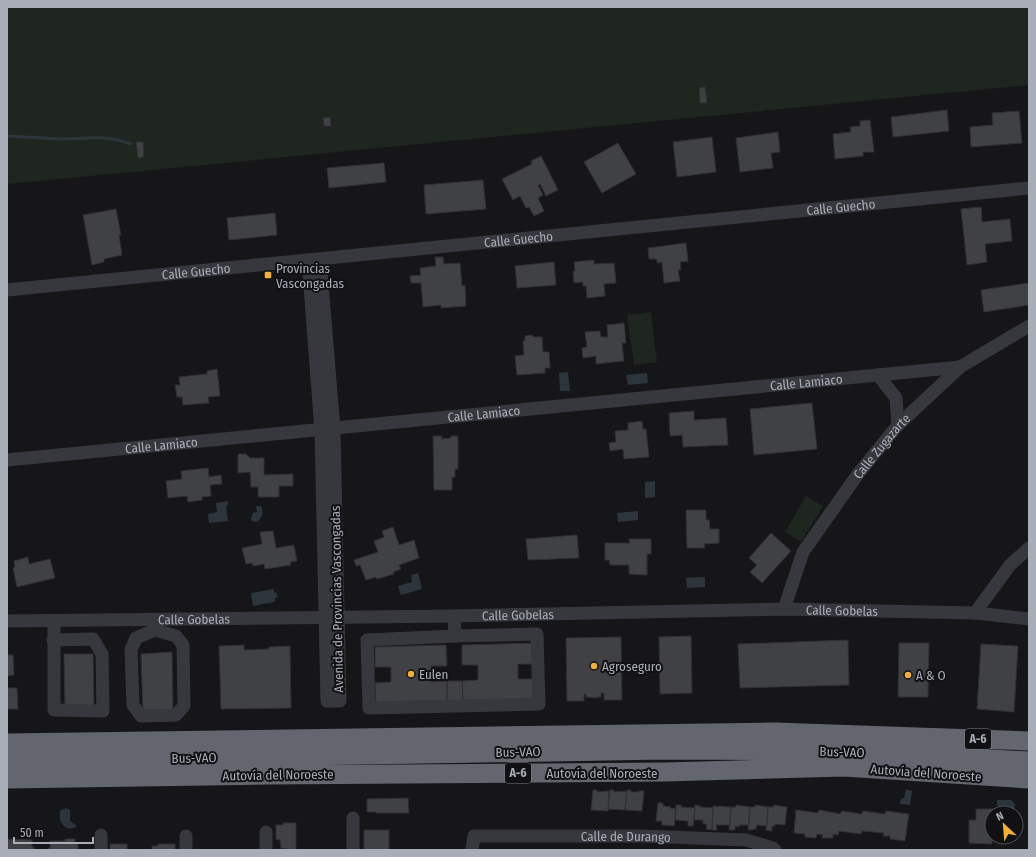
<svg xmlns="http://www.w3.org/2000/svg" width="1036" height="857" viewBox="0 0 1036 857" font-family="'Fira Sans Condensed',sans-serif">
<rect width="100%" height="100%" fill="#161618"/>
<!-- green -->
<path fill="#1e261f" d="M7 7H1029V85L7 184Z
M651 312 657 362 634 365 627 315Z
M806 496 823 506 801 542 785 532Z"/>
<!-- water -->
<path fill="#2c353c" d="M568 372 570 391H560L559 373Z
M647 373 648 383 628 385 626 375Z
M655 481V497L645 498V482Z
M228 501V505L226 506 228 521 209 523 208 514 217 512 216 503Z
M256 506H261C264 512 262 520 256 522L252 521 251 518 253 513 257 512Z
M638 511V520L618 522 617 513Z
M418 573 422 589 401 595 398 586 412 582 411 575Z
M705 577V587L687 588 686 578Z
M274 589V593L276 592 278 597 275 598V602L253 606 251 593Z
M906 789 912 791 910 805 900 804 901 799 904 798Z
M1011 800 1015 804 1014 809 1011 810V812H1004V810H1007V806H997V800Z
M66 808 70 810V821L77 826C66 834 56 821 61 810Z"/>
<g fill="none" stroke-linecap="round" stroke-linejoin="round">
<!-- stream -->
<path stroke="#2c353c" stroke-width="3" d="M7 136C25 137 42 138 60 139 85 139 106 134 131 144"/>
</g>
<!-- building -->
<path fill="#404145" stroke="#303034" d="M705 87 707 103H700L699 88Z
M947 110 949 131 893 137 891 117Z
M1019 111 1022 143 971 147 970 127 993 125 992 113Z
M330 117 331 126H324L323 118Z
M870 120 874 152H863V156L835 159 833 134 851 132 850 127 860 126V121Z
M778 132 780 152 771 153 773 168 740 172 736 138Z
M712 137 716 172 677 177 673 142Z
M136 142H143L144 157 138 158Z
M618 143 636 174 602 193 584 162Z
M541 156 558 190 546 196 540 184 538 185 543 195 538 198 544 211 534 216 529 207 526 208 520 196 513 200 502 179 532 164 531 161Z
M384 163 386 182 329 188 327 168Z
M483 180 486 209 426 214 424 185Z
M981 207 982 222 1010 219 1012 241 985 244 987 262 967 265 961 209Z
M116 209 121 235H119L122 255 104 259V262L92 265 83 215Z
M275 213 277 235 229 240 227 218Z
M686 243 688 261 680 262 681 270H678L680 281 664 283 662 262 657 263V259H649L648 248Z
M435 257H443L444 264 460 263 462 286 465 285 466 306 441 308V305L423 307 421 283H411L410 276 421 275 420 268 436 266Z
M594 260V264L614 263 616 283 604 284 605 296 587 298 586 286H583V282L574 283 573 271H575L574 262Z
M554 262 556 285 517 288 515 266Z
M1029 283V305L984 312 981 290Z
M624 323 626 343H622L624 361 596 364V356L583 358 582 348 587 347 585 332 600 331 601 337H608L607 325Z
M532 335 533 337H542L543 352H549L550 368H545V373L517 375 515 356 524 355 523 341H525V336Z
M217 369 220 396 208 397 209 403 183 405 182 397H177L175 385H180L179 377 207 374V371Z
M812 403 817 449 754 455 750 409Z
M694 411V420L726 418 728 445 683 447 682 435 670 436 669 413Z
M642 421 643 429H646L649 457 624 459 623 449 610 451 609 443 616 442 615 431 628 430V423Z
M433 436H442L441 439 451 438V436H458V469H455V477H452V490H434Z
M238 454H246L250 458H264V475L293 474V486H279V497H258V487H251L250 472 238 473Z
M208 468 209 477 221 475 222 484 210 485 211 496 202 497V500L188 502 187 496 168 498 166 481 182 479 181 471Z
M686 510H706V520H709L710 529H719V543L704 544 705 548H687Z
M393 527 399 545 414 540 419 558 399 565 401 569 393 572 394 574 377 579 376 577 366 580 360 565 356 566 354 560 378 552 374 541 384 537 382 531Z
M273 531 276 548 294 545 297 561 290 562 291 565 265 569 264 564 253 566 252 563 246 564 242 548 262 544 260 532Z
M771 533 791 551 762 583 750 572 757 565 749 558Z
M577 535 579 558 528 560 526 539Z
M629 539H651V554H647V575L629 574V565H610L609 560H605V543H630Z
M28 557 29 564 50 559 55 578 17 587 13 568 15 567 14 561Z
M691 636 692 693 660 694 659 637Z
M621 637 622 700H604V693H601V697H597V698L586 697V694H584V701H567L566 638Z
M848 640 849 685 740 688 738 644Z
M533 643 534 664H518V679H534V699L463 701 462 681 478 680V665H462V645Z
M899 643H929L928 697H898Z
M981 644 1018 646 1014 712 977 709Z
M244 645V650L269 649V647L290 646 291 708 221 709 219 646Z
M446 645 447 666H431V682L447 681V702L376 704 375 683 391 682V667H375V647Z
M172 652 173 711 143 712 141 654Z
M64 654H93L94 709H65Z
M7 655H13L14 675 7 676Z
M447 681H462L463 701 447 702Z
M7 688H17L18 709H7Z
M593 790H597V792L609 791 608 811 591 810Z
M610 790H614V792L627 791 625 810 608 809Z
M627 790H631V792H639V791H644L642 811 625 810Z
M408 798 409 813H376V812H367V799Z
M658 803H663V806L671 807 670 808 676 809 674 826 662 825V821H656Z
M676 805H681V807L695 808 693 826H688V821L675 820Z
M695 805 700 806V807L713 808 712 830 706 829 707 824H703V820H694Z
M736 805 750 807 749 825H739V827L735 826V830H729L731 807H736Z
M755 805 768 807 767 826 757 825 756 829 748 830 750 807H755Z
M774 805 787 807 785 825 775 824V826H772V831L766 830 768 807H773Z
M713 806 731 807 730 825H716L717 830H712Z
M976 809H997V813H992V844L969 843V820H976Z
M796 810 818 813 819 810 840 814 842 811 862 814 863 811 885 814 886 811 909 814 905 841 890 839V836H883L884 833 862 831 861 834 839 831 838 835 833 834V838H822L823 835 817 834 816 838 805 837V834L794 833Z
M283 823H296V850L281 848 280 840 276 839V825H283Z
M364 830H389V850H364Z
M7 839 32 840V847H34V850H7Z
M65 839H75V843H78V850H48V848H50V841H65Z
M110 844H127V850H110Z
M158 844H175V850H152V846H158Z"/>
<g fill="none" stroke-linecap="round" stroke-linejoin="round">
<!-- minor -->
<g stroke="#37383d" stroke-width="13">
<path d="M308 260 321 430 327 701H340L334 429 320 260"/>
<path id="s1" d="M7 290 1029 188"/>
<path d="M878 375 896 398 898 425"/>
<path id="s2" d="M7 460 960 367"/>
<path id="s3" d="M784 609 803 552 858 474 898 425 960 367 1029 326"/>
<path d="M975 613 1010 565 1029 548"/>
<path d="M454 616 455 636 537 634 539 704 369 708 367 640 455 636"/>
<path d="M154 620 155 630 176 636 183 645 184 706 176 715 141 716 133 705 131 650 136 638 155 630"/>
<path id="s4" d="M7 621 454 616 784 609 975 613 1029 619"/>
<path d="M53 640 93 639 102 654 103 711 54 710V621"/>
<path d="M266 832V850"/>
<path d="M101 850V835"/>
<path d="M186 850V836"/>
<path d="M353 850V818"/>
<path id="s5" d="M472 850 474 836H642L746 840 773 848 775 850"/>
</g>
<!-- highway -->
<path stroke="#63666e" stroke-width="19" d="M7 743 775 732 1029 741
M7 761 665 750 846 751 1029 761
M7 779 269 775 665 772 844 767 1029 779"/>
</g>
<!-- markers -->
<g fill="#f2b134" stroke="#111113" stroke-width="1.5">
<rect x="264" y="271" width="8" height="8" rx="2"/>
<circle cx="594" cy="666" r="4"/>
<circle cx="411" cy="674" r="4"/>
<circle cx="908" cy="675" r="4"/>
</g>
<g text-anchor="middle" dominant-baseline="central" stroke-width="4" stroke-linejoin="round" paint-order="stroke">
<!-- shield labels -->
<g fill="#111113" stroke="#7b7e86" stroke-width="1">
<rect x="965" y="729" width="26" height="20" rx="3"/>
<rect x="505" y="763" width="26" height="20" rx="3"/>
</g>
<g font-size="12" font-weight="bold" fill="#a8adb8">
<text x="978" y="739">A-6</text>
<text x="518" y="773">A-6</text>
</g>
<!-- street labels -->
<g font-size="13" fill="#a8adb8" stroke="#111113">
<text stroke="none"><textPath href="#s1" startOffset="838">Calle Guecho</textPath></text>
<text stroke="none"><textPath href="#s1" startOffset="514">Calle Guecho</textPath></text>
<text stroke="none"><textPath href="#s1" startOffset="190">Calle Guecho</textPath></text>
<text stroke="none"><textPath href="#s2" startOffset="803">Calle Lamiaco</textPath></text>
<text stroke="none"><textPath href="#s2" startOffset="479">Calle Lamiaco</textPath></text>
<text stroke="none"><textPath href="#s2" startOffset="155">Calle Lamiaco</textPath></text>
<text stroke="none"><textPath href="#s3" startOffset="192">Calle Zugazarte</textPath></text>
<text transform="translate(337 599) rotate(-91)">Avenida de Provincias Vascongadas</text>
<text stroke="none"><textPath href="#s4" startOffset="835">Calle Gobelas</textPath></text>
<text stroke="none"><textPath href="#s4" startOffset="511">Calle Gobelas</textPath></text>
<text stroke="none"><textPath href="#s4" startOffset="187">Calle Gobelas</textPath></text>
<text transform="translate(518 752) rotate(-1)">Bus-VAO</text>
<text transform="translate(842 752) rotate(2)">Bus-VAO</text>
<text transform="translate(194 758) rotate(-1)">Bus-VAO</text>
<text x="602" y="773">Autovía del Noroeste</text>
<text transform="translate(926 773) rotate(4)">Autovía del Noroeste</text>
<text transform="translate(278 775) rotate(-1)">Autovía del Noroeste</text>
<text stroke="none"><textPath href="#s5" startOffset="166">Calle de Durango</textPath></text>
</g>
<!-- poi labels -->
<g font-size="13" fill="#a8adb8" stroke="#111113" text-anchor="start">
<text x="276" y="268">Provincias<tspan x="276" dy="15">Vascongadas</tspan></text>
<text x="602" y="666">Agroseguro</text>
<text x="419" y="674">Eulen</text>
<text x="916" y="675">A &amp; O</text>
</g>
</g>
<!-- border -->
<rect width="1036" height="857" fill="none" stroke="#a8adb8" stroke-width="16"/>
<!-- north arrow -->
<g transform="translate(1004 825) rotate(334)"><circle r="19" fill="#111113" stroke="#4d4f55"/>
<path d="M0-3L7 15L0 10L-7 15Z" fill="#f2b134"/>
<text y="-6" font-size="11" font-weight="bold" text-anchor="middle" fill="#a8adb8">N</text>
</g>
<!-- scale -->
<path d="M14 837v6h79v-6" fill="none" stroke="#a8adb8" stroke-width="2"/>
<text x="20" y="837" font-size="12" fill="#a8adb8" stroke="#111113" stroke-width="3" paint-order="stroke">50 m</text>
</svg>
